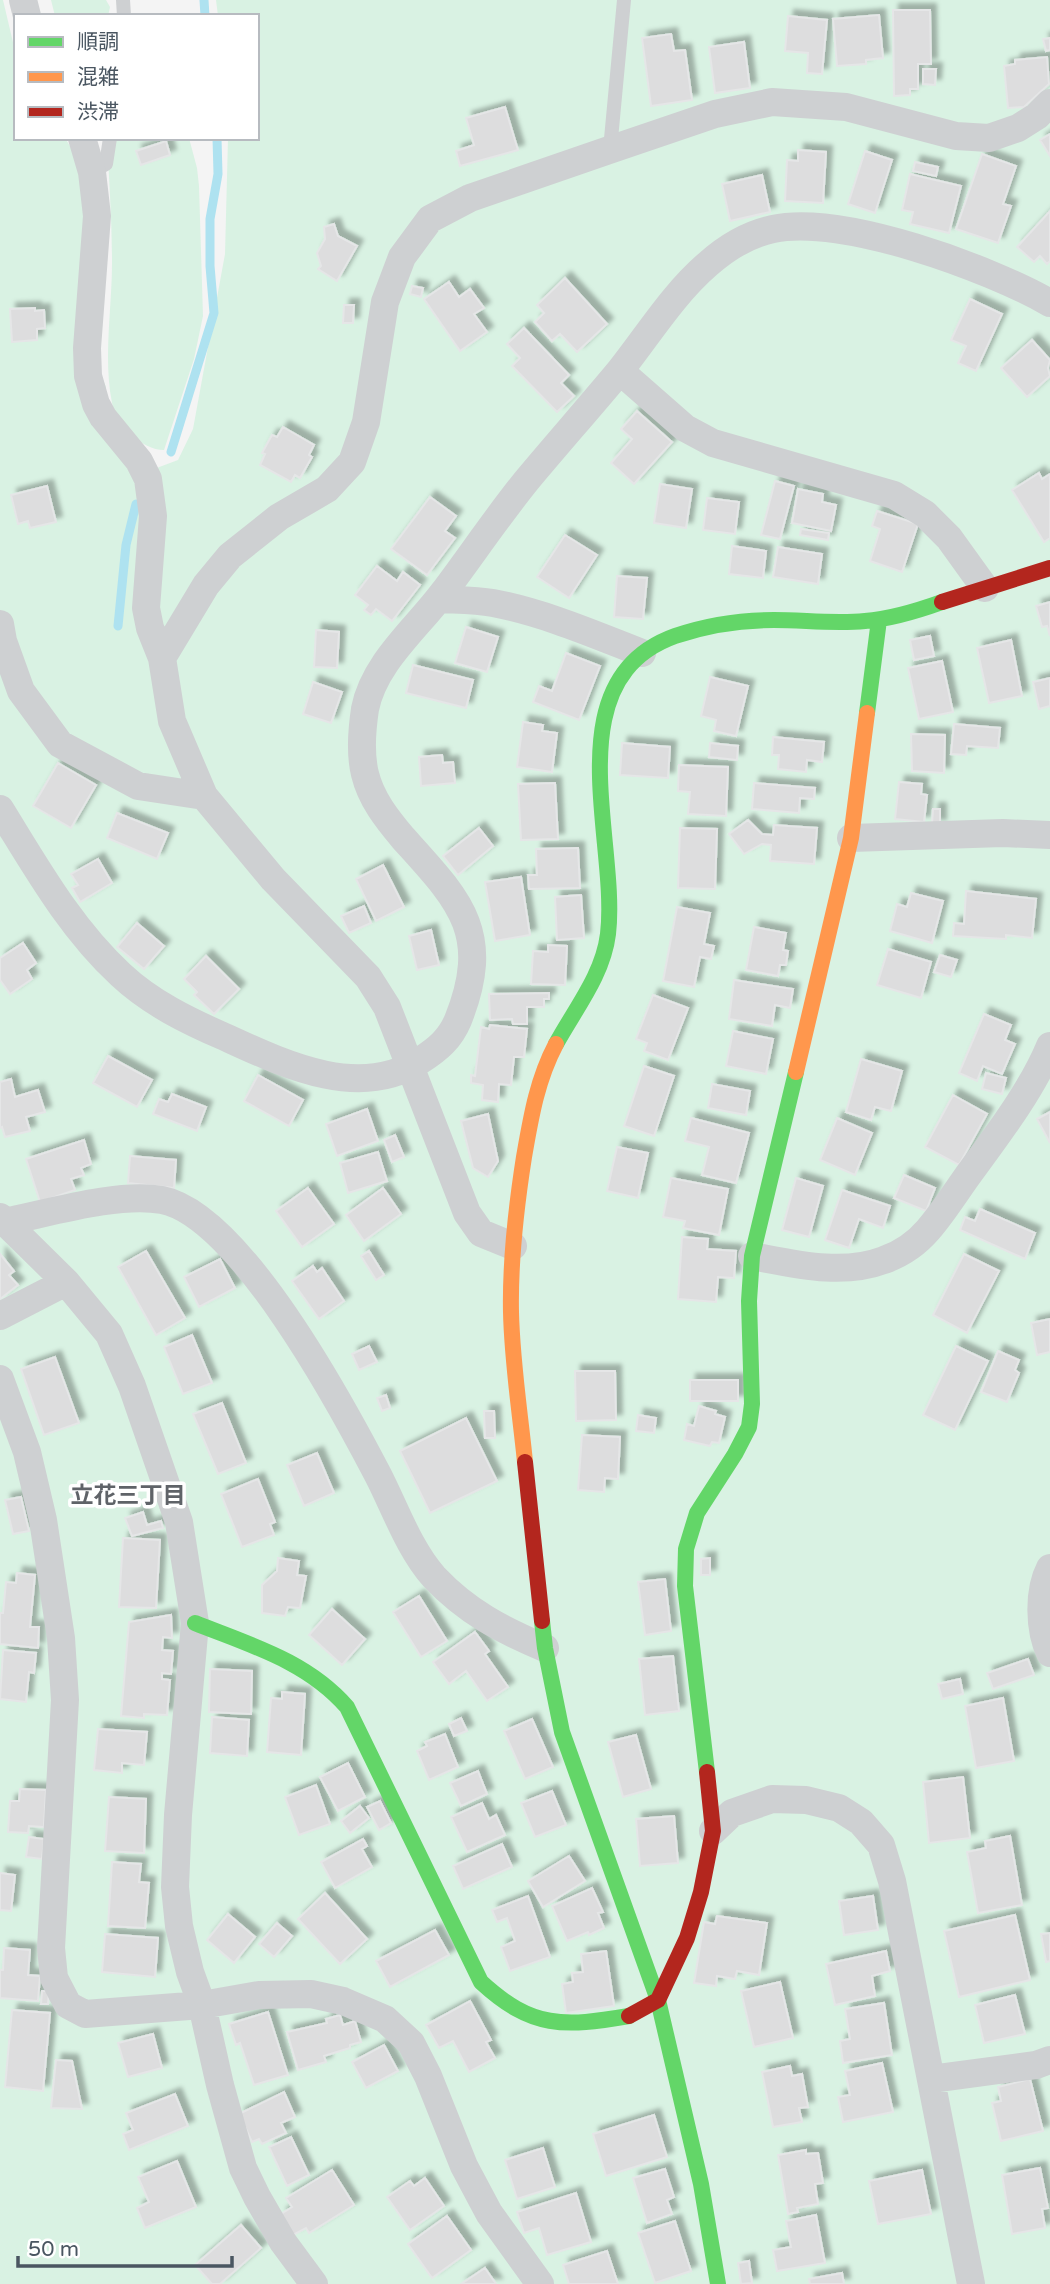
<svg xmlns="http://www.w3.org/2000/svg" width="1050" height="2284" viewBox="0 0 1050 2284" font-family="'Varela Round','Noto Sans JP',sans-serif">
<defs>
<filter id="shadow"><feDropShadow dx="6" dy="-6" stdDeviation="2" flood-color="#0004"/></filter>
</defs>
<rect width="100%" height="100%" fill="#f4f4f4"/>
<!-- green -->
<path fill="#d9f2e3" d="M0 0H3L16 55V138H65L78 159 90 214 82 329 106 387 105 434 154 469 178 460 193 429 225 254 228 138H257V16H218L216 0H1050V2284H0Z
M51 0H106L110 7 108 16H55Z
M107 138H189L197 168 199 186 203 316 194 359 164 450C142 450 116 425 112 403 103 358 112 308 112 263 112 221 109 179 107 138Z"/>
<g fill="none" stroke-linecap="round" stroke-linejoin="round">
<!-- stream -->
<path stroke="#aee2f0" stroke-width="9" d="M204 0 205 16
M171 452 214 313 210 266V219L218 174 217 138
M118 626 126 545 136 504"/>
</g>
<!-- building -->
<path fill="#ddddde" stroke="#e5e6e7" stroke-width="2" filter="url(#shadow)" d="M893 10H930L931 64H918V89H910V95L894 96Z
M879 15 883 58 866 60V64L837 66 833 19Z
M788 16 827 20 822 74 807 73 808 53 785 51Z
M671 34 674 51 685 50 692 100 651 106 642 38Z
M1050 38V50L1046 51 1043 39Z
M744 42 750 88 715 93 709 47Z
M1047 57 1049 84 1024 107 1008 108 1004 66 1015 64V60Z
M923 69H936L935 85 923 84Z
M505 107 518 150 460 166 456 151 474 145 466 118Z
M1050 134V156L1040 140Z
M166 141 170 155 141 165 136 151Z
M798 150 826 152 823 203 785 201 787 160 798 161Z
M865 151 892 160 875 213 848 204Z
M982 154 1016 166 1003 204 1011 206 998 243 956 229Z
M915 162 938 167 936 176 913 171Z
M910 174 961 186 949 233 910 224 913 212 902 210Z
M762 175 770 212 730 221 722 184Z
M1050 211V261L1047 264 1040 256 1034 262 1017 247Z
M334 224 338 236 357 246 337 281 318 269 321 266 317 253 325 239 324 227Z
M565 278 607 324 577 352 560 334 552 341 535 322 544 313 537 305Z
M449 282 459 297 470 289 484 308 474 314 487 332 460 351 424 299Z
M412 286 423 288 421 297 410 294Z
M970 299 1002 314 976 371 958 363 966 346 951 340Z
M344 305H354L353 323H343Z
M35 308V311L44 310 45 328 37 329V340L12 342 10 309Z
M524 328 569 375 561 383 574 396 557 412 512 366 520 358 507 344Z
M1032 340 1050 360 1048 368 1050 376 1027 397 1001 368Z
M637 411 672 442 634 484 611 463 632 439 621 429Z
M283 427 314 445 309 455 312 457 300 478 295 475 291 482 260 465 265 454 262 453 272 435 277 437Z
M1039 473 1042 479 1050 474V538L1044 542 1012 490Z
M775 481 794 486 780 539 761 535Z
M660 484 692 489 686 528 654 523Z
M47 486 56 522 30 528 28 521 18 524 11 495Z
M798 489 823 494 822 502 836 505 831 531 792 523Z
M430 497 456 516 445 531 455 538 427 575 391 549Z
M707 498 739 502 735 534 703 530Z
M877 511 918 524 902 572 870 561 880 529 872 526Z
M801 529 829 533 828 540 800 535Z
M565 535 597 555 569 598 537 577Z
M732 546 766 551 763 578 729 574Z
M778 547 822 554 818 584 773 577Z
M377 566 397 581 403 572 420 585 392 621 376 609 371 615 364 610 368 605 355 595Z
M617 576 647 578 643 619 614 617Z
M1050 602V636L1047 626 1042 627 1036 606Z
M466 627 498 637 487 672 455 663Z
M316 630 339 632 337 668 314 667Z
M930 636 934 656 914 660 910 640Z
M1011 640 1022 696 989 703 977 648Z
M566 653 600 666 579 720 533 702 539 686 552 691Z
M942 661 953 712 919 719 908 668Z
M413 665 473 680 466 708 406 693Z
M710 677 748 686 736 736 714 731 716 720 701 716Z
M1050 678V706L1039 709 1033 682Z
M313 682 342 692 331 723 303 714Z
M523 722 543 725 542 731 557 733 552 772 517 767Z
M954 724 1000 728 998 748 967 746 966 755 951 754Z
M911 734 945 735 944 773 912 771Z
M773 737 824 742 822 762 807 760 806 772 778 769 779 755H772Z
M622 743 670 747 668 778 620 775Z
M710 743 738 746 737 760 709 757Z
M442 755 443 763 453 762 455 783 421 786 419 757Z
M58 763 96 785 71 828 33 806Z
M679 765 728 767 726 816 688 814 690 792 678 791Z
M899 782 922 784 921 794 927 795 924 822 895 819Z
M555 783 558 839 521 840 518 784Z
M754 783 815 788 814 799 800 798 799 813 752 809Z
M933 809H940V825L932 824Z
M117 813 168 833 157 859 107 838Z
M748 820 762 834 773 835 774 825 817 828 814 864 770 861 771 845 762 844 744 854 729 834Z
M479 828 493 846 458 875 443 856Z
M680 828 717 829 715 889 678 888Z
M578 848 580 888 529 889 528 875H537L536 849Z
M98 859 112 883 80 902 72 888 78 885 71 874Z
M383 865 404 907 376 921 356 879Z
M521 877 530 935 495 941 485 882Z
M966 891 1036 899 1032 938 1006 935V939L953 936 954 923 964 924Z
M911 893 943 901 932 943 890 931 897 904 907 907Z
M581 895 584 938 557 940 555 897Z
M364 906 371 923 349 933 341 916Z
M677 907 710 913 704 944 714 946 711 959 700 957 694 987 663 981Z
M137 923 164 946 144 969 117 947Z
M754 927 786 933 783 950 788 951 786 965H780L778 976 746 970Z
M431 930 439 965 417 970 409 936Z
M23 943 36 963 27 970 32 979 10 994 0 980V958Z
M548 945 567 946 565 985 531 984 533 951 548 952Z
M888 949 931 962 921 998 877 985Z
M940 955 957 960 951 977 934 972Z
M206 956 239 989 214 1014 194 995 197 992 184 979Z
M734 980 793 989 790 1008 775 1005 772 1026 729 1019Z
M549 993V999H544V1007H527V1024H513L512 1019 490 1020 489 994Z
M653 995 688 1008 668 1060 644 1051 647 1043 636 1039Z
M984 1014 1011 1025 1005 1040 1015 1044 1002 1074 983 1066 977 1081 959 1073Z
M490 1025 527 1029 524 1057H514L511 1085 499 1084 498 1102 482 1100 483 1085 471 1083V1075L475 1076 481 1027 489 1029Z
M733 1031 773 1039 766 1074 726 1066Z
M108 1056 152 1080 137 1107 93 1083Z
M861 1059 902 1071 891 1111 875 1107 871 1120 846 1112Z
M644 1066 674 1076 654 1136 624 1126Z
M986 1073 1006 1078 1002 1094 982 1089Z
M258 1075 303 1100 289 1126 244 1101Z
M11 1079 15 1097 38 1090 45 1112 26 1117 30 1131 5 1137 2 1127 0 1128V1082Z
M712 1084 750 1091 746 1115 708 1108Z
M172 1094 206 1107 197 1131 153 1114 159 1099 168 1102Z
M953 1095 987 1114 959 1165 925 1147Z
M367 1109 378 1141 337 1156 326 1124Z
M1050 1112V1143L1037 1119Z
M488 1114 498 1161 488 1177 473 1168 461 1121Z
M691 1118 749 1133 736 1183 702 1175 709 1147 685 1141Z
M837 1118 872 1133 855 1175 820 1160Z
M395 1135 404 1157 392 1162 384 1140Z
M84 1140 91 1164 81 1168 84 1175 71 1179 75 1190 40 1202 26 1159Z
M617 1147 648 1153 638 1198 607 1191Z
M378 1152 387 1181 348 1193 340 1163Z
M130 1156 176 1160 174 1188 128 1183Z
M904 1175 935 1188 926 1211 894 1198Z
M671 1178 728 1189 719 1235 683 1228 685 1221 663 1217Z
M796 1178 823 1186 809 1237 782 1230Z
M308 1188 334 1224 302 1247 276 1211Z
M383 1188 401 1214 364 1241 346 1215Z
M842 1190 890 1206 883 1228 859 1219 849 1248 825 1240Z
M980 1209 1035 1233 1025 1259 960 1230 965 1217 975 1221Z
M682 1237 708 1239 707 1249 736 1251 734 1278 718 1277 716 1302 678 1299Z
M146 1251 185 1318 156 1335 118 1267Z
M369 1251 384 1275 376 1280 361 1256Z
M0 1254 14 1271 9 1275 18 1285 0 1299Z
M964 1254 999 1271 967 1333 933 1315Z
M220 1259 235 1288 199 1307 184 1277Z
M313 1266 317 1272 322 1268 344 1301 319 1319 292 1281Z
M1050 1319V1352L1037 1355 1031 1323Z
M192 1335 212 1383 183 1394 164 1347Z
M369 1346 377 1362 359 1370 352 1354Z
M956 1346 988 1361 955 1430 923 1415Z
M998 1351 1019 1360 1015 1370 1019 1373 1007 1402 981 1392Z
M55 1357 79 1423 44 1435 21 1369Z
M575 1371H615L616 1420 576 1421Z
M690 1380H738V1401H690Z
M386 1395 390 1408 382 1411 377 1398Z
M222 1403 246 1463 218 1474 193 1414Z
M699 1406 716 1411 715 1414 725 1417 719 1443 712 1442 710 1446 684 1440 687 1424 694 1426Z
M484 1411H494L495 1438H485Z
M638 1415 656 1418 654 1433 636 1431Z
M466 1418 497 1481 430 1513 400 1451Z
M582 1435 620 1437 618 1479 605 1478 604 1492 578 1490Z
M317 1453 334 1493 304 1506 287 1465Z
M258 1479 275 1522 270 1524 274 1535 242 1547 221 1494Z
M21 1497 29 1531 13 1534 5 1500Z
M143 1512 147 1525 161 1521 163 1528 132 1536 125 1518Z
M123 1538 160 1540 156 1608 119 1607Z
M278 1558 299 1561 297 1575 306 1576 300 1608 288 1607 285 1616 262 1613V1585L277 1571Z
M710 1558V1575H701V1559Z
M17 1573 35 1575 30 1627H39L38 1648 0 1644V1613H3L6 1582 16 1583Z
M665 1579 671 1631 645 1635 638 1582Z
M419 1596 447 1641 421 1657 393 1612Z
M332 1609 365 1639 342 1665 309 1635Z
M171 1615 172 1638 163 1637 162 1650 173 1651 171 1674 162 1673V1679L170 1680 167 1715 144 1714V1718L121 1716 129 1622Z
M475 1632 489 1651 485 1654 508 1687 487 1701 466 1671 449 1684 433 1662Z
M3 1650 36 1653 34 1673 29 1672 26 1702 0 1699Z
M673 1656 679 1711 645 1715 639 1659Z
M1028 1659 1034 1675 993 1689 987 1673Z
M210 1669 252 1671 251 1714 209 1712Z
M960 1679 963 1694 942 1699 938 1684Z
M282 1692 305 1694 301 1755 267 1752 271 1698 282 1699Z
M1003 1698 1014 1761 976 1768 965 1706Z
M212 1717 249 1720 247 1756 210 1753Z
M461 1718 467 1731 454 1736 449 1724Z
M532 1719 553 1767 525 1779 504 1731Z
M98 1729 147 1732 144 1765 122 1763V1773L94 1770Z
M445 1734 458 1767 429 1780 417 1751 427 1746 425 1742Z
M636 1735 651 1789 623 1797 608 1742Z
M348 1763 365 1797 338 1811 320 1777Z
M478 1771 487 1794 461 1806 450 1783Z
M963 1777 970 1838 929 1843 923 1782Z
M316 1785 330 1824 299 1835 285 1797Z
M20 1789 46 1790 44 1827 29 1826 28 1833 8 1832 10 1801H19Z
M552 1791 566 1825 535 1837 521 1803Z
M109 1797 146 1799 144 1853 105 1851Z
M380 1801 391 1823 379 1830 367 1807Z
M482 1803 489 1819 496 1815 505 1835 467 1852 451 1817Z
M360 1806 369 1818 350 1833 341 1821Z
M674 1816 678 1863 640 1866 636 1819Z
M1010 1836 1022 1905 978 1913 967 1852 986 1848 985 1841Z
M29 1837 44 1839 42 1859 26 1857Z
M363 1839 367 1846 362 1849 372 1867 335 1888 321 1862Z
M502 1844 512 1867 463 1889 453 1866Z
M569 1856 585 1881 543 1907 528 1881Z
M112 1862 141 1864 139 1882 149 1883 145 1928 108 1926Z
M0 1873 15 1875 11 1911 0 1910Z
M592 1888 603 1912 598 1913 604 1928 589 1935 588 1932 567 1941 552 1906Z
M325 1893 367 1939 340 1964 298 1919Z
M528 1896 550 1957 510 1971 501 1947 515 1941 507 1918 497 1922 492 1910Z
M873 1896 878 1930 844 1935 839 1901Z
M228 1914 255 1937 234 1963 207 1940Z
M1015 1915 1030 1980 959 1997 944 1931Z
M717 1916 767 1923 759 1975 737 1971 735 1979 717 1976 716 1986 694 1983 704 1922 715 1924Z
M277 1923 292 1936 274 1957 259 1944Z
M435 1930 449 1955 390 1987 376 1961Z
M1050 1933V1961L1046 1962 1041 1934Z
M105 1934 158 1938 155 1977 102 1972Z
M4 1948 30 1950 28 1975 40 1976 38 2001 0 1998V1970H3Z
M606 1951 614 2006 566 2013 562 1984 573 1982 572 1973 583 1972 581 1954Z
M886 1951 890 1971 872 1976 875 1996 835 2005 826 1964Z
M780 1982 793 2038 754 2047 741 1991Z
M42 1991H49L48 2004H41Z
M1015 1995 1025 2034 984 2043 975 2005Z
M470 2001 491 2040 486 2042 495 2058 469 2072 453 2041 439 2048 426 2025Z
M884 2003 892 2055 843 2063 840 2041 850 2039 845 2009Z
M12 2010 50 2013 43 2091 5 2087Z
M268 2012 288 2075 254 2085 240 2043 236 2045 229 2024Z
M340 2015 343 2025 355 2021 361 2042 350 2045V2048L324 2056 326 2062 298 2070 287 2032 327 2023 326 2019Z
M153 2034 162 2068 128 2077 118 2043Z
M384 2045 398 2071 366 2088 352 2062Z
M56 2060 72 2061 82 2109 51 2108Z
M882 2063 893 2112 843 2122 838 2097 850 2095 845 2071Z
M790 2066 792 2076 802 2074 808 2107 799 2108 802 2122 773 2127 762 2072Z
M1030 2079 1043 2131 1001 2141 992 2103 1001 2101 998 2087Z
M284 2092 295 2117 281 2123 286 2133 262 2144 259 2139 252 2142 239 2114Z
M175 2094 188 2126 129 2150 123 2134 133 2130 126 2113Z
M654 2115 667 2157 606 2176 593 2134Z
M291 2137 309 2175 287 2186 269 2147Z
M543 2148 555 2187 517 2199 505 2160Z
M806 2150V2154L818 2153 823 2183 815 2184 818 2204 797 2208 798 2212 788 2214 778 2155Z
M177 2161 196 2207 145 2228 137 2208 149 2202 138 2177Z
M1040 2168 1048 2208 1042 2209 1045 2228 1012 2234 1002 2175Z
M665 2169 674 2197 667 2200 672 2214 647 2223 633 2178Z
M332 2170 354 2205 309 2233 306 2228 293 2235 281 2214 292 2207 286 2198Z
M922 2170 931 2214 878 2224 869 2181Z
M425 2178 444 2206 410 2230 387 2197 410 2181 414 2186Z
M576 2193 591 2242 547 2255 539 2228 524 2233 517 2212Z
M816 2215 825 2263 777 2271 773 2250 791 2247 786 2221Z
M447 2216 471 2250 432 2278 408 2244Z
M675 2221 691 2271 655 2283 638 2233Z
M241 2225 261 2248 220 2284H212L195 2265Z
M607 2251 618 2284H569L563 2265Z
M749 2261 752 2283 741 2284 738 2263Z
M485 2268 496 2284H461Z
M842 2273 844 2284H810L809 2279Z"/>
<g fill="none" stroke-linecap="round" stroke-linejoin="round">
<!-- lane -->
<path stroke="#ced0d2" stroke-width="14" d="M123 0 124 16
M612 149 611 139 624 0
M92 172 106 164 110 138"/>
<!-- street -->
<path stroke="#ced0d2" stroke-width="28" d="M23 0 27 16
M82 138 92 172 97 216 87 348 88 376 96 404 103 417 139 461 148 479 153 516 146 608 150 628 162 658 172 721 204 796 273 879 368 977 387 1007 467 1213 481 1233 513 1246
M620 371 685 428 713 443 894 495 925 514 949 538 985 588
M439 599C457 600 476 600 493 603 545 613 593 634 642 653
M0 624 3 641 21 691 60 744 138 786 204 796
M162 658 206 585 230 556 279 517 327 489 352 462 366 422 385 302 402 257 430 219 470 198 612 149 715 114 772 102 846 107 956 136 989 138 1018 128 1037 116 1050 103
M0 809C36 867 70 928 121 975 151 1003 188 1021 225 1037 284 1064 360 1101 421 1060 438 1049 450 1039 458 1020 493 932 459 900 403 838 387 819 371 799 365 774 360 754 362 729 365 709 374 663 416 629 443 593 471 556 497 517 527 480 557 444 588 409 618 373 647 337 672 295 708 264 726 248 749 234 773 229 842 214 989 268 1050 303
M851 838 1003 833 1050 835
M0 1217 66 1282 109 1334 132 1386 179 1522 195 1623 178 1815 175 1887 179 1926 190 1972 202 2005 220 2085 243 2168 257 2197 283 2242 314 2284
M4 1222C49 1213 118 1192 162 1200 240 1215 342 1406 378 1475 395 1508 409 1549 434 1577 467 1612 502 1630 545 1648
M752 1256C795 1264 842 1276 884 1260 901 1254 916 1244 928 1230 942 1214 954 1195 966 1178 995 1138 1031 1092 1050 1046
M0 1316 66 1282
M0 1379 27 1452 43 1520 61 1638 65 1700 51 1948 54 1978 68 2005 85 2014 202 2005 259 1995 311 1994 343 2001 385 2019 411 2043 428 2076 464 2166 489 2213 540 2284
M1050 1568C1038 1591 1039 1630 1050 1653
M713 1831 732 1813 772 1799 806 1800 839 1808 861 1822 881 1845 892 1881 971 2284
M931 2079 1036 2065 1050 2060"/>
<!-- fast -->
<path stroke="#63d668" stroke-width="16" d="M867 713 879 620
M556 1044C575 1009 603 975 608 934 619 841 553 680 675 636 707 625 740 620 774 620 804 620 834 624 865 621 891 619 917 611 942 602
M542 1621 545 1648 562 1732 658 2000 701 2184 718 2284
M195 1623C250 1645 307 1661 347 1707L481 1982C532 2029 564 2027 629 2016
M707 1772 685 1586 686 1549 697 1513 735 1454 749 1427 752 1404 749 1301 752 1256 796 1072"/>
<!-- slow -->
<path stroke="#ff974d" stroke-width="16" d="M796 1072 851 838 867 713
M525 1462C520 1412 512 1362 511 1312 510 1260 516 1208 524 1157 531 1117 537 1080 556 1044"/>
<!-- jam -->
<path stroke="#b3261e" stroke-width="16" d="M942 602 1050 568
M525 1462 542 1621
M629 2016 658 2000 687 1938 701 1892 713 1831 707 1772"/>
</g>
<g text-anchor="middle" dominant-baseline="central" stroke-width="7" stroke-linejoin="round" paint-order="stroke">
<!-- neighbourhood labels -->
<g font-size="23" font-weight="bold" fill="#5f6368" stroke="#fff">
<text x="128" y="1496">立花三丁目</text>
</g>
</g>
<!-- legend -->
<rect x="14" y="14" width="245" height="126" fill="#ffffff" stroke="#b7bbc0" stroke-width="2"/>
<rect x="28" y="37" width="35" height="10" fill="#63d668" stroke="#b7bbc0" stroke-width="2"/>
<text x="77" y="49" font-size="21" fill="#4a5661">順調</text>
<rect x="28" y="72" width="35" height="10" fill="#ff974d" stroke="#b7bbc0" stroke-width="2"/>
<text x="77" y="84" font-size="21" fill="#4a5661">混雑</text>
<rect x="28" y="107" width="35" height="10" fill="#b3261e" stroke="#b7bbc0" stroke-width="2"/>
<text x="77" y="119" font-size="21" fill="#4a5661">渋滞</text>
<!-- scale -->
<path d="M18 2256v10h214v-10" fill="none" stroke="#4a5661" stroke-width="3.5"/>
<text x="28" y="2256" font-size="21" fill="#4a5661" stroke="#ffffff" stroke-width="5" paint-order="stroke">50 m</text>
</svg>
